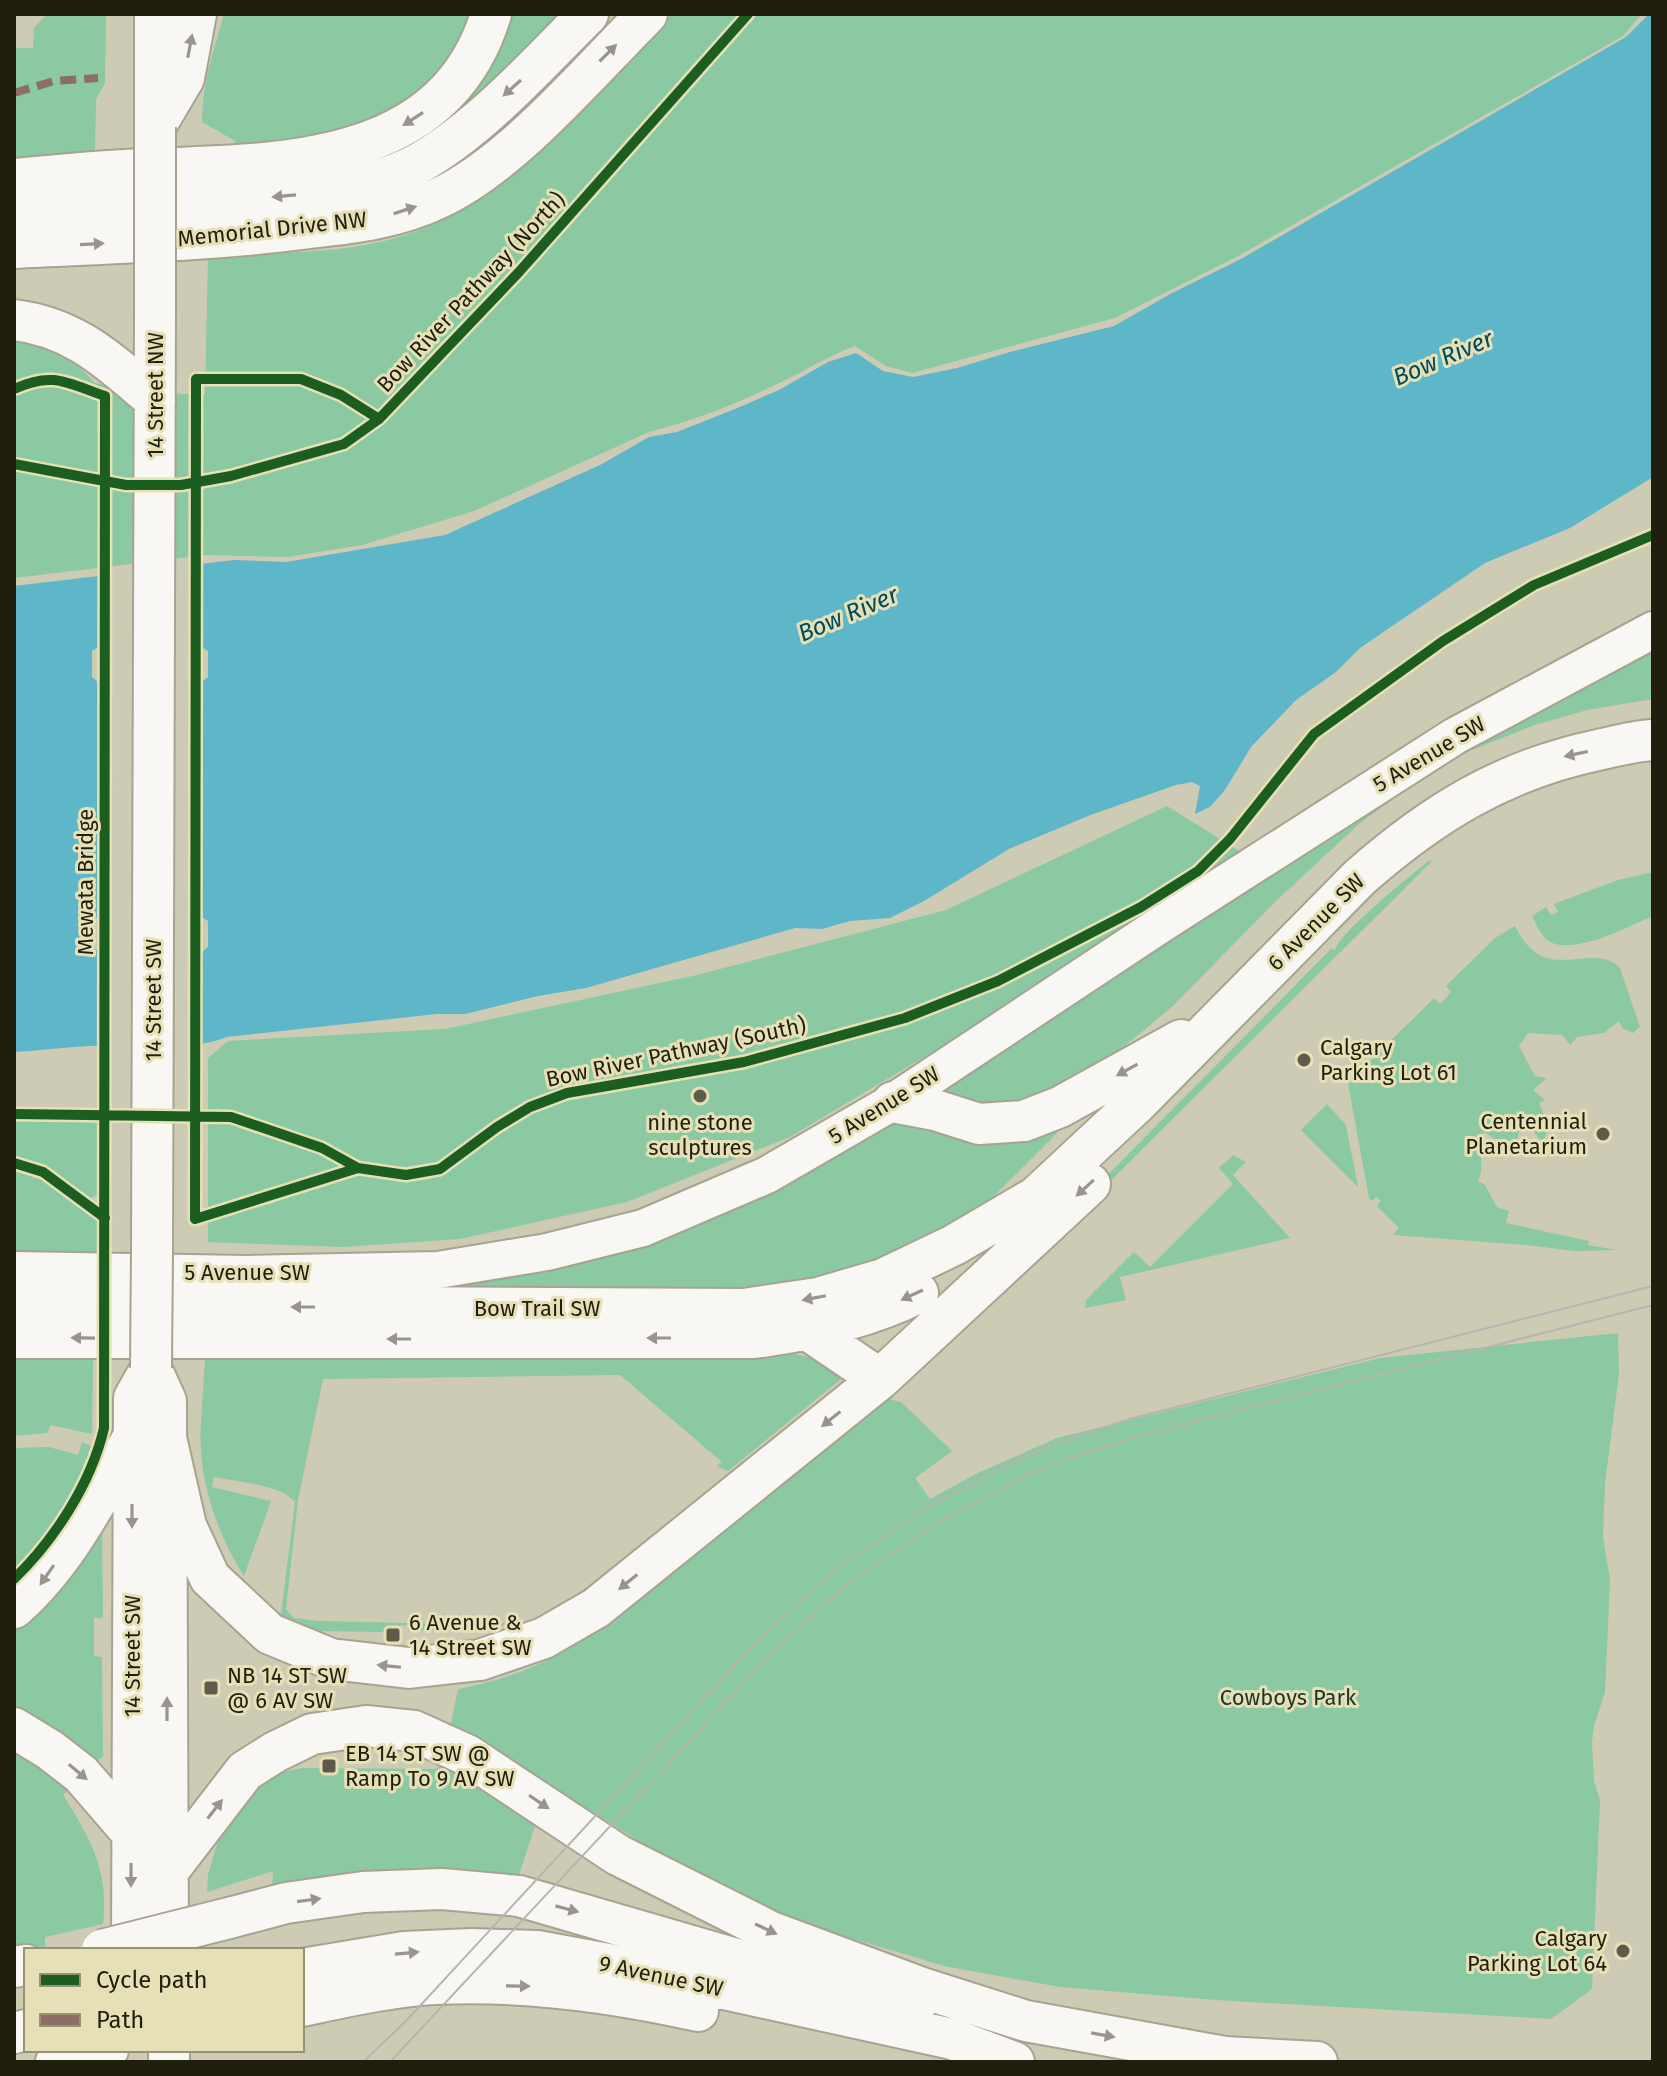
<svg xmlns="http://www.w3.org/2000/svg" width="1667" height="2076" viewBox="0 0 1667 2076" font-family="'Fira Sans',sans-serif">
<rect width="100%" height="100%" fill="#cecbb4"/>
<!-- green -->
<path fill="#8ac9a1" d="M47 14H106L105 83 96 100 95 155 14 162V48H33L34 28Z
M224 14H471L451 57 432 80 404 104 345 132 236 148 235 141 202 122C202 84 214 50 224 14Z
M505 14H560L465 107 461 106 501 41Z
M672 14H1642L1623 36 1240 255 1115 318 912 373 886 366 855 346C827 356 804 372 777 384 737 404 692 421 649 432L474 511 362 545 288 557 207 555 14 578V336L56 344 95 383 145 392 205 395 208 257C265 252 327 255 384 241 465 222 521 167 578 110 609 78 641 46 672 14Z
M1653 641V699L1587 710 1535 725 1467 752 1427 775 1360 823 1277 900 1174 1005 1143 1031 1112 1056 1050 1092 1000 1109 941 1095 937 1087 1288 854Z
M1167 806 1241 852 944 1045 790 1137 627 1202 460 1239 343 1247 208 1242V1058L228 1041 445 1029 697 975 946 910Z
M1430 860 1432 861 1001 1290 998 1286 1331 949 1335 950C1340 932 1412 874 1430 860Z
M1653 872V916C1629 926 1576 955 1550 942 1541 937 1537 925 1532 916L1546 907 1551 915 1558 912 1554 904 1618 880Z
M1515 926C1521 937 1528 949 1539 955 1564 969 1600 946 1620 968L1640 1027 1633 1033 1622 1028 1619 1021 1604 1033 1577 1037 1570 1045 1562 1035 1528 1033 1519 1046 1535 1076 1547 1078 1533 1090 1545 1100 1539 1103 1549 1127 1542 1144 1523 1114 1517 1141C1504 1146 1494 1138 1484 1132 1476 1151 1486 1164 1478 1181L1485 1185 1497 1207 1509 1211 1506 1223 1589 1241 1588 1245 1616 1250 1575 1251 1527 1245 1393 1235 1399 1228 1377 1206 1381 1201 1376 1197 1372 1201 1369 1198 1348 1083 1434 998 1440 1004 1451 992 1446 986 1495 938Z
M1327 1104 1346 1125 1358 1187 1301 1130Z
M14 1121H98V1194L88 1200 50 1168 14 1159Z
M889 1123 1057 1128 1058 1132 990 1200 960 1220 855 1271 742 1291 445 1292 443 1285 462 1275Z
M1233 1155 1246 1162 1233 1175 1290 1238 1120 1277 1126 1300 1085 1308 1086 1300 1134 1252 1150 1267 1233 1184 1219 1168Z
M14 1170 44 1181 97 1219V1252L15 1255 14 1257Z
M1618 1333 1619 1374 1605 1483 1603 1537 1610 1580 1605 1692 1594 1726 1592 1742 1594 1781 1600 1800 1592 1989 1551 2019 1216 2000 1060 1987 944 1966 797 1922 693 1875 494 1750 450 1728 458 1689C506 1680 543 1665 585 1639L888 1399 901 1402 952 1451 915 1478 930 1499 978 1473 1057 1438 1380 1358Z
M14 1351 93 1358 92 1434 51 1425 47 1433 14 1436Z
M780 1351 822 1360 846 1375 728 1471 717 1466 722 1462 620 1375 323 1379 298 1500 286 1609 294 1618 318 1621 494 1625 509 1622 498 1628 408 1631V1625L393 1626V1631L386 1632 314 1631 283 1619 281 1614 295 1502C281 1484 236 1482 214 1477L212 1487 271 1501 244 1576C215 1531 197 1475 201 1421 202 1400 204 1379 205 1358L237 1353Z
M82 1442 91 1446C76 1493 48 1537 14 1573V1448L49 1447 78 1455Z
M102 1529 103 1618H94V1656L102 1657 103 1757 90 1764 14 1709V1630L37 1611Z
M14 1747 69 1789 63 1795C91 1839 109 1871 103 1924L45 1937V1947L14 1953Z
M443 1765 464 1770 537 1820 519 1875 448 1871 272 1889 273 1871 207 1892 208 1875 217 1844 235 1812 257 1787 278 1773 302 1768 435 1769Z"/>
<!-- water -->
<path fill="#5eb7c8" d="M1649 14H1653V477L1570 528 1485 563 1360 648 1336 672 1296 700 1251 747 1225 790 1210 807 1195 814 1200 786 1192 782 1176 785 1093 814 1009 849 924 901 890 918 850 921 822 929 795 928 586 988 538 996 465 1014H437L227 1037C188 1053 133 1043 89 1046 64 1047 39 1051 14 1052V586L234 560 286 562 445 535 600 465 649 437 677 432 735 409 779 390 828 362 856 353 883 371 913 377 957 368 1010 352 1114 326 1172 293 1241 259 1626 37Z"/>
<!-- pier -->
<path fill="#cecbb4" d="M201 560V647L208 651V677L202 682V917L208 921V947L202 952V1049H98V951L92 947 91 921 98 917V682L92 677V651L98 647V572Z"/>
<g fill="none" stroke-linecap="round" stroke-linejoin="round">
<!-- tertiary casing -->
<g stroke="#a6a391" stroke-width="40">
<path id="tertiary" d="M14 1270 247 1274 438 1270 547 1252 643 1228 767 1175 893 1102 1160 925 1455 736 1653 630"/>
</g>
<!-- secondary casing -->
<g stroke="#a6a391" stroke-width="44">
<path id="secondary" d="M155 126V14
M155 127 184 78 196 14
M14 179C59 175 103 170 148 169 279 164 445 167 491 14
M14 214C76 210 139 206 201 202 276 197 366 198 431 156 487 121 541 61 588 14
M14 248C113 243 212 241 310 228 354 223 398 218 439 198 512 164 589 72 647 14
M14 320C75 327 110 362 155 400
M893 1102 935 1110 979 1124 1024 1121 1060 1107 1181 1040
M152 1252 155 314
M14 1305 744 1309 818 1298 883 1279 954 1245 1036 1197 1138 1102 1360 877C1433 813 1503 770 1598 750 1616 746 1634 741 1653 740
M809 1331 880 1379
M14 1338H754C810 1331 867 1319 918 1293
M151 1368 166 1401 168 1950
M166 1438 186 1526 210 1578 270 1634 331 1659 409 1668 480 1660 544 1638 596 1608 880 1379 1090 1184
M14 1608C65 1564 97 1499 131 1441
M14 1728 50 1750 81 1774 131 1832
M168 1871 245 1771 275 1752 312 1734 366 1726 414 1731 467 1755 618 1855 771 1932 922 1988 1026 2021 1225 2057
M233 1917 286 1903 363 1892 442 1889 519 1896 846 1991 915 2007
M132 1950 134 1398 151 1368
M14 1967 26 1965
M302 1969 404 1952 471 1949 537 1951 624 1967 952 2039 1014 2062
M302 2006C345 1997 392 1986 436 1984 523 1980 613 1992 698 2011
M14 2033 26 2030
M169 2050V2062
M1198 2059 1225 2057 1317 2062
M56 2062 108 2050"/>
</g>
<!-- tertiary -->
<use href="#tertiary" stroke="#f8f7f4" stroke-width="36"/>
<!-- secondary -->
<use href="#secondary" stroke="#f8f7f4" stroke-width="40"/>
<!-- tram -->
<path stroke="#b6b5af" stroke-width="2" d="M363 2062 406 2021 756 1642 837 1568 929 1506 1021 1458 1055 1444 1129 1419 1653 1286
M390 2062 769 1656 846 1585 935 1524 1030 1474 1066 1459 1135 1437 1653 1305"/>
<!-- secondary-bridge casing -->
<g stroke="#a6a391" stroke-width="44" stroke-linecap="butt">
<path id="secondary-bridge" d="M155 314V127
M151 1368 152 1252
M102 1950 233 1917"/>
</g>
<!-- secondary-bridge -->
<use href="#secondary-bridge" stroke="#f8f7f4" stroke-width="40"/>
<!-- quiet -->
<path stroke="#8d6e63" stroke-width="8" stroke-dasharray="16 8" stroke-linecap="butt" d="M14 93 54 81 98 78"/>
<!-- cycleway casing -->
<g stroke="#e6e0b7" stroke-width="15">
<path id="cycleway" d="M14 389C53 371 67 383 105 396L104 1428C91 1484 54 1540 14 1579
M14 464 126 485H181L231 476 344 444 379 419 519 272 748 14
M14 1114 231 1117 322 1148 358 1168 406 1175 440 1169 497 1127 530 1107 567 1093 744 1062 905 1018 998 981 1141 907 1198 871 1230 839 1314 734 1443 641 1534 585 1653 535
M14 1163 43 1172 105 1218
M358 1168 195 1219 196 379H301L341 395 379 419"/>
</g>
<!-- cycleway -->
<use href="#cycleway" stroke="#1b5e20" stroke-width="10"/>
</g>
<!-- one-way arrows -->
<defs><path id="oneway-solid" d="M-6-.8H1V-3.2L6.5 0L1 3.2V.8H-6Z" transform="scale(2)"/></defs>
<g fill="#97958d">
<use href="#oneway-solid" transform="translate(190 46) rotate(-79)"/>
<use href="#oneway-solid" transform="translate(608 53) rotate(-45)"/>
<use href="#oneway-solid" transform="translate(512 88) rotate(138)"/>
<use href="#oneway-solid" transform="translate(413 119) rotate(147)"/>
<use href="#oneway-solid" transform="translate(284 196) rotate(175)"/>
<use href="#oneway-solid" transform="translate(405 210) rotate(-18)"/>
<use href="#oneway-solid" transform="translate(92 244) rotate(-3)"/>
<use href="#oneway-solid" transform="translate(1576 754) rotate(168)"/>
<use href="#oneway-solid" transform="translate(1127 1070) rotate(151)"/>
<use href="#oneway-solid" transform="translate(1085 1188) rotate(137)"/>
<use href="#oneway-solid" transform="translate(912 1295) rotate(155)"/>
<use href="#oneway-solid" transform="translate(814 1298) rotate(169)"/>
<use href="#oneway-solid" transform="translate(303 1307) rotate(-180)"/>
<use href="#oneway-solid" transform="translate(83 1338) rotate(-179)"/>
<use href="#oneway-solid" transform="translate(659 1338) rotate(180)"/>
<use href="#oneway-solid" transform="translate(399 1339) rotate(180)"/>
<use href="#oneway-solid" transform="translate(831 1419) rotate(141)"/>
<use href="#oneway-solid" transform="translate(132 1516) rotate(90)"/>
<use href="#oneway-solid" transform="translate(47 1575) rotate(125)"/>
<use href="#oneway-solid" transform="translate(628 1582) rotate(141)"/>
<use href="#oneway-solid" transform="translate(389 1666) rotate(-174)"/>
<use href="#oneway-solid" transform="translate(167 1709) rotate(-90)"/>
<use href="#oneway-solid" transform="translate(78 1772) rotate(40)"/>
<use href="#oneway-solid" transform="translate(539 1802) rotate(34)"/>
<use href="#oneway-solid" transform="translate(215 1809) rotate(-52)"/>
<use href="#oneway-solid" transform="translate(131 1875) rotate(90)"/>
<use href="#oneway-solid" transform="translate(309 1900) rotate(-8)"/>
<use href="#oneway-solid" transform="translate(567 1909) rotate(15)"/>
<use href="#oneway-solid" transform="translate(766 1929) rotate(25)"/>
<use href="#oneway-solid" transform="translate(407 1953) rotate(-5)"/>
<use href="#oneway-solid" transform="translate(518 1986) rotate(1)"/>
<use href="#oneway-solid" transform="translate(1103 2035) rotate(10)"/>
</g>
<!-- markers -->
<g fill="#5e5b49" stroke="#e6e0b7" stroke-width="3">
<circle cx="1304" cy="1060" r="8"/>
<circle cx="700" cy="1096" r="8"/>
<circle cx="1603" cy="1134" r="8"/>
<rect x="385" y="1627" width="16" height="16" rx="4"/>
<rect x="203" y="1680" width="16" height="16" rx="4"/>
<rect x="321" y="1758" width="16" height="16" rx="4"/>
<circle cx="1623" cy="1951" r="8"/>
</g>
<g text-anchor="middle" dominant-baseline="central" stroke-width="6" stroke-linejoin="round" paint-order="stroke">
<!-- street labels -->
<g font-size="22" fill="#211e0f" stroke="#e6e0b7">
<text transform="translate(272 229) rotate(-6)">Memorial Drive NW</text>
<text transform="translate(471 292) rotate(-47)">Bow River Pathway (North)</text>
<text transform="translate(155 395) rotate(-90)">14 Street NW</text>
<text transform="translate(1429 754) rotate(-31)">5 Avenue SW</text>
<text transform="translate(85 882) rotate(-90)">Mewata Bridge</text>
<text transform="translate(1316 922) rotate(-45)">6 Avenue SW</text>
<text transform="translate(153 1000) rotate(-90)">14 Street SW</text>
<text transform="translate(676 1052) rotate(-12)">Bow River Pathway (South)</text>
<text transform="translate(884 1105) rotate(-32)">5 Avenue SW</text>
<text x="247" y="1272">5 Avenue SW</text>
<text x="537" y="1308">Bow Trail SW</text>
<text transform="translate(132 1656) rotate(-90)">14 Street SW</text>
<text transform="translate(661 1976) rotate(12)">9 Avenue SW</text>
</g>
<!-- poi labels -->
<g font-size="22" fill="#211e0f" stroke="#e6e0b7" text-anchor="start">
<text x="1320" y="1047">Calgary<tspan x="1320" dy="25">Parking Lot 61</tspan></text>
<text x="1587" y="1121" text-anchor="end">Centennial<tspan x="1587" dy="25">Planetarium</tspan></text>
<text x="700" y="1122" text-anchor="middle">nine stone<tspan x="700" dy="25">sculptures</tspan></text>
<text x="409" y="1622">6 Avenue &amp;<tspan x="409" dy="25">14 Street SW</tspan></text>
<text x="227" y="1675">NB 14 ST SW<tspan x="227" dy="25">@ 6 AV SW</tspan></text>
<text x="345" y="1753">EB 14 ST SW @<tspan x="345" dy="25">Ramp To 9 AV SW</tspan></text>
<text x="1607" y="1938" text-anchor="end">Calgary<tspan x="1607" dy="25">Parking Lot 64</tspan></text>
</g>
<!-- park labels -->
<g font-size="22" fill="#1e3428" stroke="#e6e0b7">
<text x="1288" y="1697">Cowboys Park</text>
</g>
<!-- water labels -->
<g font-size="24" font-style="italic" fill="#004b5d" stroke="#e6e0b7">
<text transform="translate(1443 358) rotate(-23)">Bow River</text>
<text transform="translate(848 614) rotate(-23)">Bow River</text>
</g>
</g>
<!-- border -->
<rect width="1667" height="2076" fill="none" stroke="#211e0f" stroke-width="32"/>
<!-- legend -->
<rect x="24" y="1948" width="280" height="104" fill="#e6e0b7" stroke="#979274" stroke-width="2"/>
<rect x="40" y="1974" width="40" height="12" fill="#1b5e20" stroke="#979274" stroke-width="2"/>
<text x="96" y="1988" font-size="24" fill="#211e0f">Cycle path</text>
<rect x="40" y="2014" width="40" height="12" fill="#8d6e63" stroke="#979274" stroke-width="2"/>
<text x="96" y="2028" font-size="24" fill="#211e0f">Path</text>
</svg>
